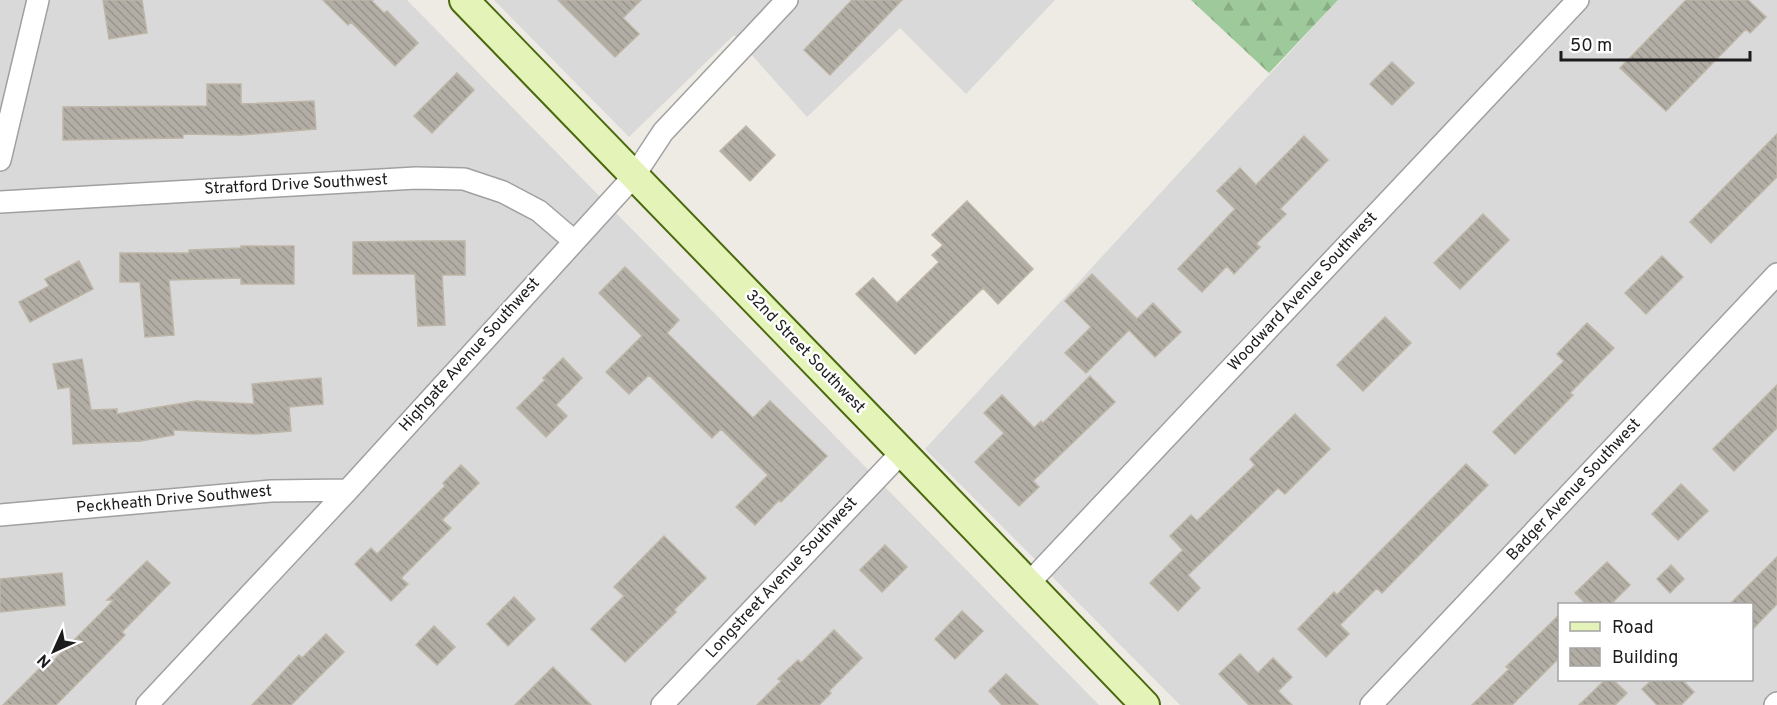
<svg xmlns="http://www.w3.org/2000/svg" width="1777" height="705" viewBox="0 0 1777 705" font-family="Overpass,sans-serif">
<defs>
<pattern id="forest-firs" width="22" height="20" patternUnits="userSpaceOnUse" patternTransform="scale(1.5)"><rect width="22" height="20" fill="#9ec99a"/><path d="M5 1l3.5 6h-7zM16 11l3.5 6h-7z" fill="#88ac84"/></pattern>
<pattern id="building-back-hatch" width="6" height="6" patternUnits="userSpaceOnUse" patternTransform="scale(1.5)"><rect width="6" height="6" fill="#b2ada5"/><path d="M-1 5l2 2M0 0l6 6M5-1l2 2" fill="none" stroke="#98948d"/></pattern>
</defs>
<rect width="100%" height="100%" fill="#edebe3"/>
<!-- residential -->
<path fill="#dad9d9" fill-rule="evenodd" d="M0 0H407L1099 705H0Z
M494 0H1055L966 94 900 28 807 117 734 35 629 137Z
M1338 0H1777V705H1180L925 449ZM1560 604H1752V680H1560Z"/>
<!-- forest -->
<path fill="url(#forest-firs)" d="M1191 0H1338L1269 73Z"/>
<!-- building -->
<path fill="url(#building-back-hatch)" stroke="#bdb5a6" stroke-width="1.5" d="M103 0H142L147 33 109 39Z
M323 0H373L372 1 384 13 387 11 418 43 395 66 351 22 348 25Z
M558 0H641L623 18 639 34 615 57Z
M852 0H902L830 75 804 50Z
M1686 0H1748L1766 17 1750 33 1746 29 1666 111 1620 68Z
M1392 62 1414 83 1392 105 1370 84Z
M457 73 474 90 432 133 414 116Z
M207 84H241V104L314 101 316 129 241 135 183 134V138L63 140V107L207 106Z
M746 126 775 155 750 181 720 151Z
M1777 134V177L1711 243 1690 222Z
M1304 136 1328 160 1280 209 1286 214 1256 244 1260 247 1234 274 1227 266 1202 292 1178 269 1235 209 1217 191 1240 168 1256 185Z
M967 201 1033 269 998 304 983 288 915 354 856 294 873 278 897 303 939 262 932 255 943 245 932 235Z
M1483 214 1509 240 1460 289 1434 263Z
M427 241H465V275H442L445 325 418 326 415 274H353V242Z
M241 246H294V284H241V278L169 280 174 335 145 337 140 282H120V253H189V250L241 248Z
M1662 256 1683 277 1646 314 1625 293Z
M79 261 93 289 30 322 19 302 49 286 45 279Z
M625 267 679 320 667 333 753 418 770 401 827 456 781 502 779 500 755 525 736 507 768 475 721 429 712 438 649 375 629 394 606 372 642 336 599 293Z
M1092 274 1137 319 1153 303 1181 332 1155 357 1129 330 1086 373 1065 353 1091 327 1065 301Z
M1385 317 1411 343 1363 391 1337 365Z
M1587 323 1614 348 1570 393 1573 395 1515 454 1493 432 1564 361 1557 354Z
M563 358 582 378 556 405 567 416 546 437 517 408 545 380 543 378Z
M82 359 91 410 117 409V414L196 401 254 404 252 384 321 378 323 404 289 407 291 431 255 434 173 430 174 435 141 441 73 444 70 387 58 389 53 364Z
M1090 376 1115 402 1033 481 1039 487 1019 506 975 462 1004 433 984 413 1002 395 1034 428 1041 421 1043 423Z
M1777 385V428L1734 471 1713 449Z
M1295 414 1330 449 1285 494 1278 488 1188 575 1200 588 1178 611 1150 583 1183 550 1170 536 1191 515 1197 521 1255 465 1250 459Z
M1466 464 1488 485 1382 593 1377 588 1340 625 1349 634 1326 657 1298 629 1334 592 1337 595Z
M461 465 479 483 442 520 451 528 401 578 408 584 391 601 355 564 371 548 377 554 445 486 443 483Z
M1681 484 1708 511 1678 540 1652 514Z
M664 536 706 578 674 610 676 612 625 662 591 629 624 596 614 587Z
M885 545 907 567 882 592 860 570Z
M1777 557V604L1752 630V604H1730Z
M147 561 170 583 122 632 125 635 56 705H3L41 667 44 670 114 600H107Z
M1607 562 1630 585 1611 604H1586L1575 593Z
M1671 565 1684 579 1670 593 1657 579Z
M62 573 65 605 0 612V579Z
M514 597 535 619 508 646 487 624Z
M962 611 983 631 955 659 935 639Z
M1560 614V657L1512 705H1472L1509 669 1506 667Z
M434 626 455 647 437 665 416 645Z
M834 630 862 658 829 691 831 693 819 705H757L781 681 778 679 798 660 801 663Z
M326 634 344 652 291 705H252L299 655 302 658Z
M1240 654 1258 673 1273 658 1292 677 1278 691 1292 705H1249L1219 674Z
M553 667 591 705H515Z
M1006 674 1038 705H1002L989 691Z
M1605 680H1613L1627 693 1615 705H1579Z
M1652 680H1682L1694 692 1681 705H1657L1642 689Z"/>
<g fill="none" stroke-linecap="round" stroke-linejoin="round">
<!-- street casing -->
<g stroke="#a0a0a0" stroke-width="24">
<path id="street" d="M0 160 38 0
M0 202 416 178 464 179 503 192 539 211 574 241
M0 515 271 491 348 490
M1028 584 1578 0
M147 705 348 490 634 176 663 132 787 0
M662 705 902 452
M1371 705 1777 274
M1775 705 1777 703"/>
</g>
<!-- secondary casing -->
<g stroke="#4b690d" stroke-width="32">
<path id="secondary" d="M464 0 902 452 1145 705"/>
</g>
<!-- street -->
<use href="#street" stroke="#fff" stroke-width="21"/>
<!-- secondary -->
<use href="#secondary" stroke="#e4f4b9" stroke-width="28"/>
</g>
<g text-anchor="middle" dominant-baseline="central" stroke-width="5" stroke-linejoin="round" paint-order="stroke">
<!-- street labels -->
<g font-size="16" fill="#1c1c1c" stroke="#fff">
<text transform="translate(296 185) rotate(-3)">Stratford Drive Southwest</text>
<text transform="translate(1303 292) rotate(-47)">Woodward Avenue Southwest</text>
<text transform="translate(805 352) rotate(46)">32nd Street Southwest</text>
<text transform="translate(470 355) rotate(-48)">Highgate Avenue Southwest</text>
<text transform="translate(1574 490) rotate(-47)">Badger Avenue Southwest</text>
<text transform="translate(174 500) rotate(-5)">Peckheath Drive Southwest</text>
<text transform="translate(782 578) rotate(-47)">Longstreet Avenue Southwest</text>
</g>
</g>
<!-- legend -->
<rect x="1558" y="603" width="195" height="78" fill="#ffffff" stroke="#a4a4a4" stroke-width="1.5"/>
<rect x="1570" y="622" width="30" height="9" fill="#e4f4b9" stroke="#a4a4a4" stroke-width="1.5"/>
<text x="1612" y="633" font-size="18" fill="#1c1c1c">Road</text>
<rect x="1570" y="648" width="30" height="18" fill="url(#building-back-hatch)" stroke="#a4a4a4" stroke-width="1.5"/>
<text x="1612" y="663" font-size="18" fill="#1c1c1c">Building</text>
<!-- north arrow -->
<g transform="translate(54 651) rotate(225)" stroke="#ffffff" stroke-width="4.5" paint-order="stroke">
<path d="M0-4.5L10 22L0 15L-10 22Z" fill="#1c1c1c"/>
<text y="-9" font-size="16" font-weight="bold" text-anchor="middle" fill="#1c1c1c">N</text>
</g>
<!-- scale -->
<path d="M1561 51v9h189v-9" fill="none" stroke="#1c1c1c" stroke-width="3"/>
<text x="1570" y="51" font-size="18" fill="#1c1c1c" stroke="#ffffff" stroke-width="4.5" paint-order="stroke">50 m</text>
</svg>
